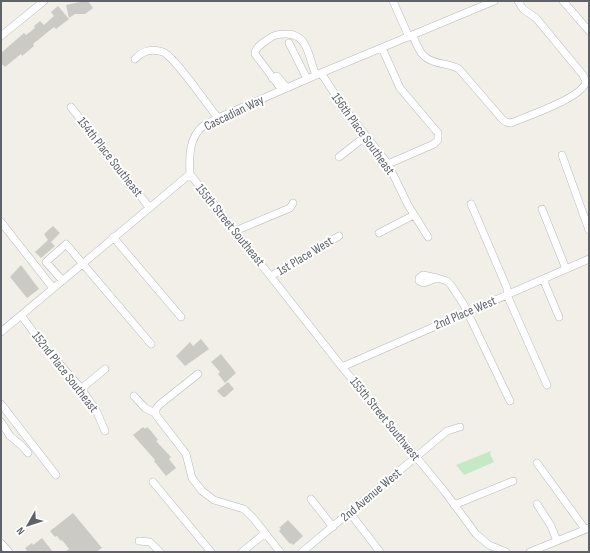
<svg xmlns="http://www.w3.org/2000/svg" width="590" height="553" viewBox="0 0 590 553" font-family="'Sofia Sans Condensed',sans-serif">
<rect width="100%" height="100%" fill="#f1efe8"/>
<!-- green -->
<path fill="#c5e8c5" d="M491 451 490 454 494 462 464 475 456 465Z"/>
<!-- building -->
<path fill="#cccac5" d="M84 1H88L93 8 85 14H75L69 18 66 5Z
M58 6 69 19 56 29 54 27 33 44 34 46 22 56 21 54 5 67 1 63V53L24 33 26 35 35 28 34 26 40 21 44 25 54 16 51 12Z
M53 226 60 233 51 242 55 246 41 258 35 252 48 240 44 234Z
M21 265 39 289 27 298 10 277Z
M201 339 209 349 185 366 176 356 190 342 193 346Z
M221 354 236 373 225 383 218 374 220 372 211 362Z
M228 382 234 389 225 397H223L217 391Z
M143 427 145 429 147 427 151 431 158 440 156 441 171 457 169 459 176 468 166 476 154 461 155 460 133 435Z
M73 513 102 548 96 552H65L69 549 62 540 61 541 57 536 55 537 50 531Z
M288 520 303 536 293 545 291 543 290 544 279 531 281 529 279 528Z
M42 538 53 552H28L25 548 32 543 33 545Z"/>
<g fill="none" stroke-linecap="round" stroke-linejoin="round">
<!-- minor casing -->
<g stroke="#b5b8bc" stroke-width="8">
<path id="minor" d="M393 1 409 37
M563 1 589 31
M1 36 44 1
M413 36C420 54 424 61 444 64 449 65 454 66 459 69L503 120 506 122 511 123C527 116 582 98 586 82L583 75 536 18 523 9 518 1
M289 43 307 79
M382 48 400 88 438 133V140L434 144 388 164
M135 59C142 51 152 48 163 52 175 57 208 106 218 118
M321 73 344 108 388 164 408 205 428 237
M272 78 277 76 287 88
M282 90 255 54C255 47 264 42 270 38 274 35 280 34 285 34 309 33 308 58 316 75
M71 107 149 207
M562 155 589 230
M339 157 366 136
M190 174 342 367 445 492 476 534 489 545 506 552
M190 174C189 158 189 137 203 126 208 123 213 121 218 118L321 73 494 1
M471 204 507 288V295L547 385
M542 209 566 269
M1 222 53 288
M235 231 290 208 293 203
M379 233 414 215
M113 237 181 317
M271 276 339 236
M437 278 423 275 419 278V281L424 283 437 278 447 281 451 285 464 305 510 401
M543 279 559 317
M62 280 46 262 66 244 151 344
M21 315 43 345 80 387 96 410 105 431
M1 332 190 174
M342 367 589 259
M198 374 159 405 156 409V415L186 454 192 478 202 491 214 500 244 509 254 519 280 552
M81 389 105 369
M134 396 145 408 155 413
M1 404 56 475
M1 422 10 436 22 446 28 453
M537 463 585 529
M153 482 211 552
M311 499 333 527
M537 504 551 526 557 541
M454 505 513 481
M350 513 380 552
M139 541 150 542 160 552
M1 543 9 552
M242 552 265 533
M302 552 447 431 460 427
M530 552 589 528"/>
</g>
<!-- minor -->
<use href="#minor" stroke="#fff" stroke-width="7"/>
</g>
<g text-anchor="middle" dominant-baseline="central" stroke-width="4" stroke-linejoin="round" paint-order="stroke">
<!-- street labels -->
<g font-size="13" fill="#5f6368" stroke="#fff">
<text transform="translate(234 113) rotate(-26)">Cascadian Way</text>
<text transform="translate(363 134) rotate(54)">156th Place Southeast</text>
<text transform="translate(110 157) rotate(52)">154th Place Southeast</text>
<text transform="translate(230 225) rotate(51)">155th Street Southeast</text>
<text transform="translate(305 256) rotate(-31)">1st Place West</text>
<text transform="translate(465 313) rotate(-23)">2nd Place West</text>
<text transform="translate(65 372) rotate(52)">152nd Place Southeast</text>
<text transform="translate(385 419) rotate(51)">155th Street Southwest</text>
<text transform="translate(371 495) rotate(-40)">2nd Avenue West</text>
</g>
</g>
<!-- border -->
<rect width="590" height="553" fill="none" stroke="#5f6368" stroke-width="4"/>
<!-- north arrow -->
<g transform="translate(28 525) rotate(231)" stroke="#ffffff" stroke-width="3" paint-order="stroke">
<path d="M0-3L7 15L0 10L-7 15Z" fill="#5f6368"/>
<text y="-6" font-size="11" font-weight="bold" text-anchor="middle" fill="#5f6368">N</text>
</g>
</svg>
